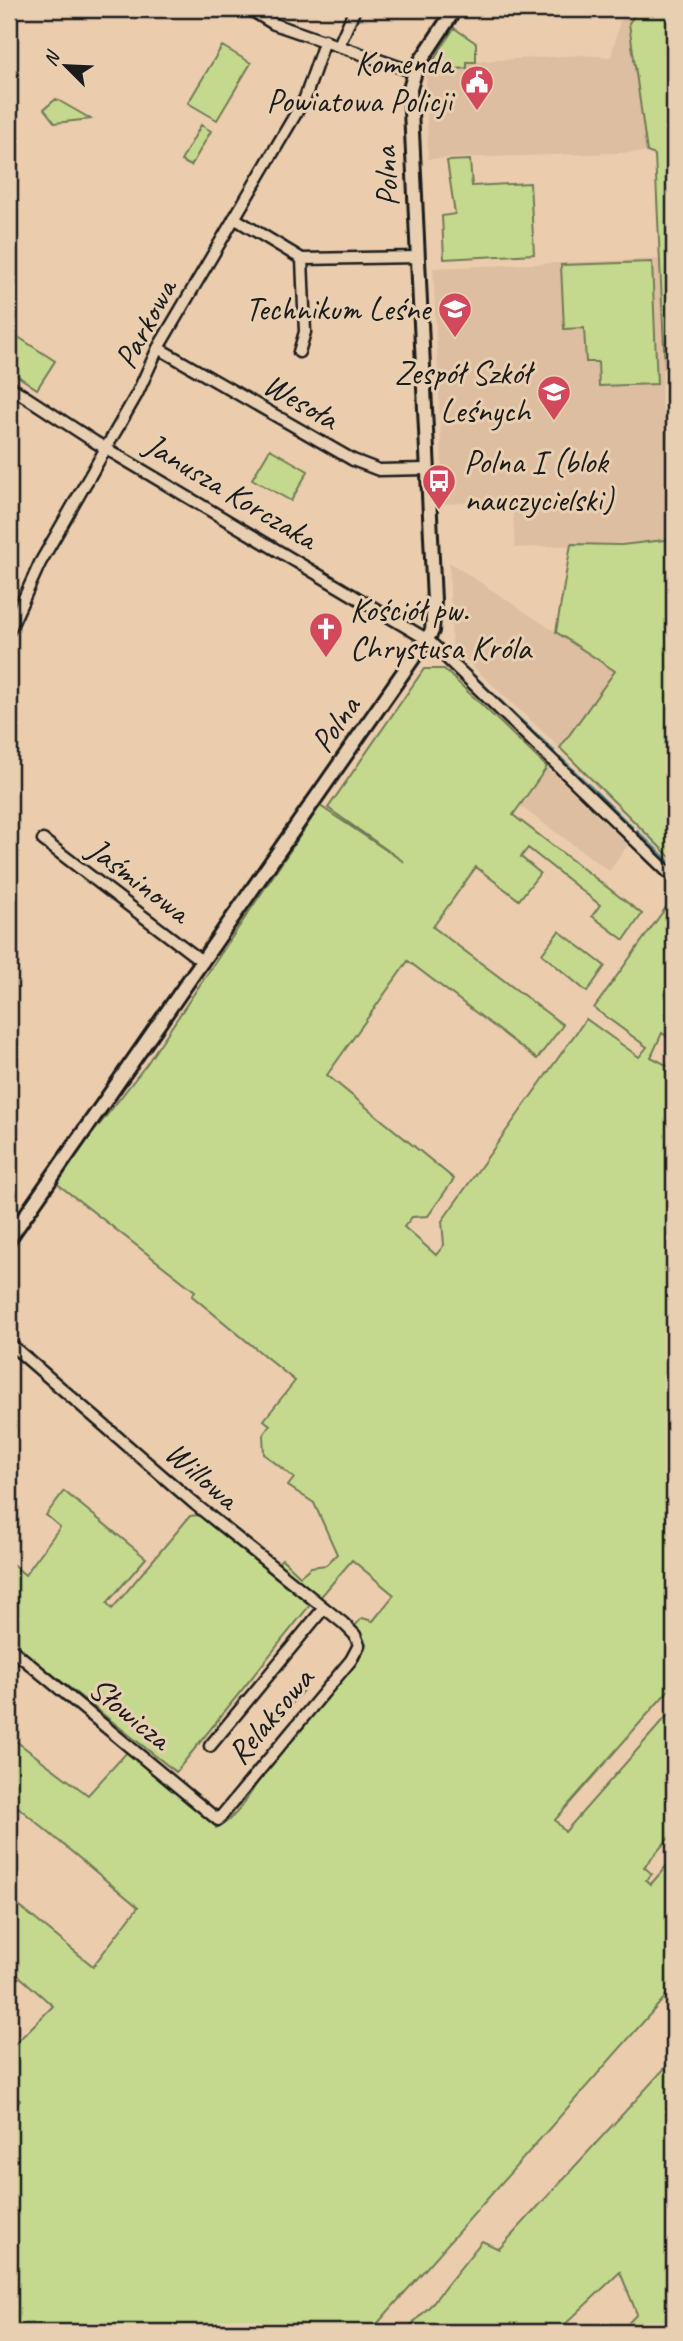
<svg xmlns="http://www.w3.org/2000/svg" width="683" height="2341" viewBox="0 0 683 2341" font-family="Caveat,sans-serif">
<rect width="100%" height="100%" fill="#ebcdae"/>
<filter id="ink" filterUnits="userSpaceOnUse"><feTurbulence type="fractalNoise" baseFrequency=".0143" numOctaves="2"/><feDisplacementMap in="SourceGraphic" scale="14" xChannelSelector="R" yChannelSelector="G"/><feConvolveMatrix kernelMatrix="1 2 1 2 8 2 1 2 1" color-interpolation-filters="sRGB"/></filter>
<g filter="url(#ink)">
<!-- built -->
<path fill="#ddbea0" d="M609 9H639L629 23 647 152 428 159 426 72 466 68 467 62 581 55 611 57 621 17Z
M659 259 673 540 515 548 512 500 444 504 443 498 449 492 443 486 433 268Z
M449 562 615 671 560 748 452 647Z
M547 767 628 845 609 871 520 806Z"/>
<!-- green -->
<path fill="#c5d98e" stroke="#707a55" stroke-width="2" d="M639 9H674V861L560 748 615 671 556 632 571 544 621 545 673 539 655 155 647 152 629 23Z
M454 28 476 43V62H467V68L426 72Z
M222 46 251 63 217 120 188 103Z
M56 99 91 119 55 123 44 109Z
M201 125 211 131 191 166 181 161Z
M470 160 472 186 530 183 534 254 444 259 442 216 455 214 447 161Z
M652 262 657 384 599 386 598 362H586L584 328 564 329 561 265Z
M9 331 55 361 37 389 9 370Z
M270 449 308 471 291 501 252 479Z
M424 669H444L547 767 513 815 642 914 624 940 592 916 600 905 528 848 521 857 540 873 519 900 476 867 433 927 563 1025 537 1059 408 961 327 1075 454 1179 428 1216 412 1217 404 1227 436 1255 444 1245 442 1221 586 1019 639 1057 647 1047 594 1008 672 899 674 902V1041L662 1033 651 1057 670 1067 674 1061V1684L555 1820 565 1832 674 1708V1832L644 1867 652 1874 646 1880 651 1884 674 1857V1987L370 2332H9V2116L20 2100 9 2094V2050L53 2006 9 1967V1898L93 1966 138 1907 18 1807 9 1816V1736L88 1795 128 1751 212 1819 216 1828C241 1818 255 1782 272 1762 298 1729 325 1697 352 1664L359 1660 366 1643 353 1628 362 1618 373 1621 394 1595 352 1560 318 1600 276 1565 282 1559 300 1576 311 1567 326 1565 337 1554 314 1503 288 1486 294 1478 264 1454 263 1435 270 1425 264 1420 295 1381 192 1296 195 1291 55 1182 146 1065 320 806 404 862 328 808Z
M559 931 605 966 587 992 542 954Z
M64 1491 146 1558 107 1603 112 1609 190 1516 198 1515 310 1605 176 1772 9 1640V1561L25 1575 60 1527 46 1515Z
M300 1684 305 1688 276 1723 271 1719Z
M674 2058V2332H620L637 2314 620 2272 557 2332 540 2329 537 2332H404L430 2306 482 2241 499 2249Z"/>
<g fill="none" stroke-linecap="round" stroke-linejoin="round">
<!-- stream -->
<path stroke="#5c8c92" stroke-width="2.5" d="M468 670 554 751
M561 758 632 827
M637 831 674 866"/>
<!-- minor casing -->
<g stroke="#1c1c1c" stroke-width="15">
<path id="minor" d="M249 9 274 24 414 72
M339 45 355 9
M234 218 302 259
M302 259 418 257
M158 348 353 460 379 470 427 469
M299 352 305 332 302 259
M9 386 95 442 428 640 674 878
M9 631 40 563 137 394 158 348 305 98 325 40
M43 840 203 962
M9 1343 196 1505 343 1623 355 1635 359 1645 351 1660 218 1820 9 1647
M210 1746 324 1608"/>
</g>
<!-- tertiary casing -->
<g stroke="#1c1c1c" stroke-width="18">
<path id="tertiary" d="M9 1239 432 631 434 601 410 89 416 68 455 9"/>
</g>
<!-- minor -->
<use href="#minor" stroke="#e9cfb1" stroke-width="10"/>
<!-- tertiary -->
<use href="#tertiary" stroke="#e9cfb1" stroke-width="12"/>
</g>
</g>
<!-- icons -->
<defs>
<g id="civic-pin" transform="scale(1.75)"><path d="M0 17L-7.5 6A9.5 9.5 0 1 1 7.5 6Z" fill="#d1495b" stroke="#e9cfb1"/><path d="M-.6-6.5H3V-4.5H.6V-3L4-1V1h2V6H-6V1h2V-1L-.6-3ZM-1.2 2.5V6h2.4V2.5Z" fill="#fff"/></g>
<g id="school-pin" transform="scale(1.75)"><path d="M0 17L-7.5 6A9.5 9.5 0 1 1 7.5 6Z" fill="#d1495b" stroke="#e9cfb1"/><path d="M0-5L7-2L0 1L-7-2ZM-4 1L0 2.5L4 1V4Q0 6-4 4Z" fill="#fff"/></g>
<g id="bus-pin" transform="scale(1.75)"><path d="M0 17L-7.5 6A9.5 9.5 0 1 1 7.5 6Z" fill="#d1495b" stroke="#e9cfb1"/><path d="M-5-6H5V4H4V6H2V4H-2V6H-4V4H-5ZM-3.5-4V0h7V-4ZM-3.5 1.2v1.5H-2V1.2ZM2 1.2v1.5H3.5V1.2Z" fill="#fff"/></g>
<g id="church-pin" transform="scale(1.75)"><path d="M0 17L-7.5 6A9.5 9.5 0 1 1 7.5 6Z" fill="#d1495b" stroke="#e9cfb1"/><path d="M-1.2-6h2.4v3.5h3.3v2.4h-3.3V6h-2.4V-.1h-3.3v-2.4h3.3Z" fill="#fff"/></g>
</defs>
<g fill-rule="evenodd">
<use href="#civic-pin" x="477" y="82"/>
<use href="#school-pin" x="455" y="309"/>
<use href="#school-pin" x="554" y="392"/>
<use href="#bus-pin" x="439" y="481"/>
<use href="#church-pin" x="326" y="629"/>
</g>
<g text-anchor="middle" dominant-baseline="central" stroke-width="6" stroke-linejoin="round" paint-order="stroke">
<!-- poi labels -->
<g font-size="33" fill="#1c1c1c" stroke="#e9cfb1" text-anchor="end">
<text x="452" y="63">Komenda<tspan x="452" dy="38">Powiatowa Policji</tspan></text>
<text x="430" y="309">Technikum Leśne</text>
<text x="530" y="373">Zespół Szkół<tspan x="530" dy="38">Leśnych</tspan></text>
<text x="464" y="462" text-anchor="start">Polna I (blok<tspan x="464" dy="38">nauczycielski)</tspan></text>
<text x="350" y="610" text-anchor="start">Kościół pw.<tspan x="350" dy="38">Chrystusa Króla</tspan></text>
</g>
<!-- street labels -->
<g font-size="33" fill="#1c1c1c" stroke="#e9cfb1">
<text transform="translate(386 177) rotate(-93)">Polna</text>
<text transform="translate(145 324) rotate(-62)">Parkowa</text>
<text transform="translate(301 401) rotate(30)">Wesoła</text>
<text transform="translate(231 491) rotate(31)">Janusza Korczaka</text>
<text transform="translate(335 724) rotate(-55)">Polna</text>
<text transform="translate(139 880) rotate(37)">Jaśminowa</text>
<text transform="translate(202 1475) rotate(41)">Willowa</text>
<text transform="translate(130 1713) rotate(39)">Słowicza</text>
<text transform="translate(270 1716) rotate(-50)">Relaksowa</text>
</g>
</g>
<!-- margin -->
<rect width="683" height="2341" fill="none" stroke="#e9cfb1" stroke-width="35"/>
<rect x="18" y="18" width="648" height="2306" fill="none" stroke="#1c1c1c" stroke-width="2.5" filter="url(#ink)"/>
<!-- north arrow -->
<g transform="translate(66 66) rotate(294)" stroke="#e9cfb1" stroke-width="5" paint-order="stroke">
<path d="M0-5L12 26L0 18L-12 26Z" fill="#1c1c1c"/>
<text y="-10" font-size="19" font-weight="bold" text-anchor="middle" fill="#1c1c1c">N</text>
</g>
</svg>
